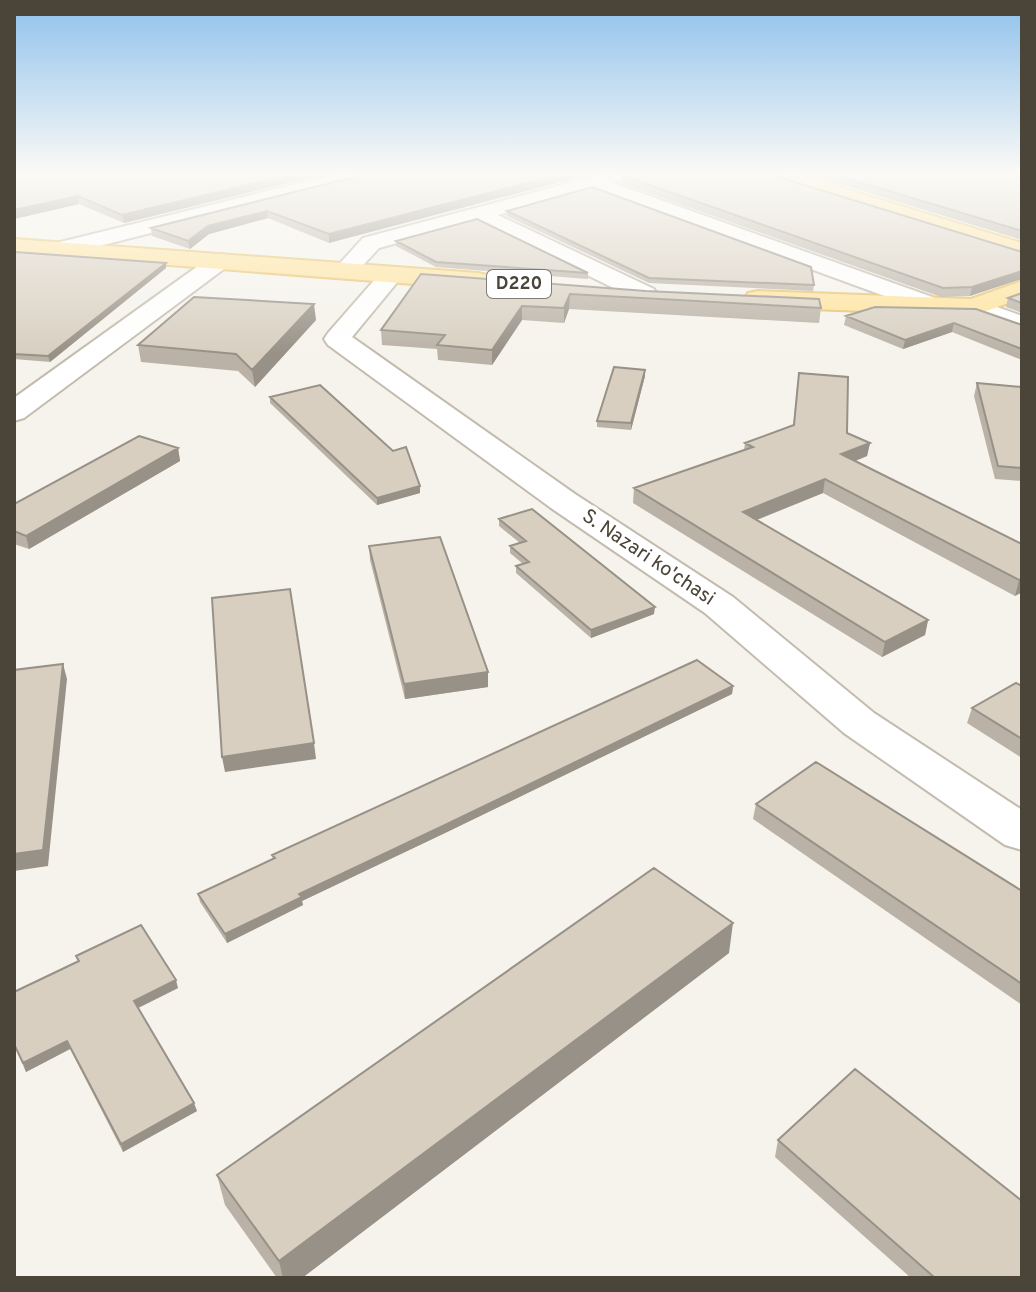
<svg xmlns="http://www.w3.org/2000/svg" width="1036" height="1292" viewBox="0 0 1036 1292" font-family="Overpass,sans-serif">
<rect width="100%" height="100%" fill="#f6f3ec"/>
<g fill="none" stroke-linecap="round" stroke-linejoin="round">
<!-- street casing -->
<g stroke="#c2bbae" stroke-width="4">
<path id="street" d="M341 173H374L372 177 60 256 49 249 52 244Z
M607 173 628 176 613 183 949 303 953 308 940 316 931 313 592 189 498 215 654 289 657 294 654 299H636L477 221 379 248 352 277H336L332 272 363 238Z
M220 254 228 256 232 261 228 266 24 418 14 421V398L212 256Z
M392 267 404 274 352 337 575 494 733 597 874 713 1022 810V850L1005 845 844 733 705 613 551 508 328 345 324 339 328 333 384 269Z
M975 299 1022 316V333L966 312 962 307Z"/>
</g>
<!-- primary casing -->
<g stroke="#e6c16a" stroke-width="4">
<path id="primary" d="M760 173H793L1022 243V258L763 177Z
M14 239 478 273 487 275 491 281 487 287 478 289 14 253Z
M1022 281V298L975 315 758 307 748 305 744 299 748 293 758 291 971 299Z"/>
</g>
<!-- street -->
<use href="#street" fill="#fff" fill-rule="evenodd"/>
<!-- primary -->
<use href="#primary" fill="#ffe39c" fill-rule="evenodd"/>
</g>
<!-- wall -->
<path fill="#bab2a6" d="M14 173H328L124 223 79 204 14 219Z
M370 173 329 243 268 218 209 234 190 249 152 236 151 228Z
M804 173H1022V240Z
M621 175 1022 252 970 296 941 297 621 183Z
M507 211 814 285 813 291 649 283 507 216Z
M396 241 588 273V279L436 267 396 246Z
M14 252 166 268 50 362 14 359Z
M421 274 821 308 819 323 569 309 564 323 522 320 492 365 438 360 437 349 382 345 381 330Z
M1022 293V313L1006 307 1008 298Z
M846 316 1022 325V360L952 332 903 349 844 325Z
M316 320 255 387 238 371 141 362 138 345Z
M645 370V376L631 430 597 427V421Z
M977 383 1022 387V481L995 479 974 396Z
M797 386 847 433 870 443 867 456 856 461 1022 544V592L1015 596 823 493 757 520 928 620 925 635 882 657 633 503 634 488 744 450 745 443 793 426Z
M270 397 420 486V493L377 505 270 403Z
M178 448 180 461 29 549 14 544V504Z
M499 519 654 614 591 638 516 573V566L523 564 510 553V546L520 543 499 526Z
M369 546 488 687 405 699 370 560Z
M733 686 732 694 445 833 302 901 303 905 227 943 200 902 198 894 273 859 272 855Z
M1022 686V758L967 723 972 708Z
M756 804 1022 891V1005L753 819Z
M729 953 302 1278H277L225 1205 217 1175Z
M76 956 178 988 138 1008 197 1111 123 1152 70 1049 26 1072 14 1045V992L78 961Z
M778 1140 1022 1278H911L775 1157Z"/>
<!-- shaded-wall -->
<path fill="#979187" d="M297 173H328L124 223 122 215Z
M567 173H595L329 243V234Z
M78 196 79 204 14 219V210Z
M267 211 268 218 209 234 190 249 188 241 208 226Z
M166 263V268L50 362 48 356Z
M1022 271V279L970 296 972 287Z
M570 294 569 309 564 323V308Z
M314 304 316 320 255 387 252 370Z
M522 306V320L492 365V350Z
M954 323 952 332 903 349 905 340Z
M645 370V376L631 430V423Z
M870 443 867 456 839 467 841 454Z
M178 448 180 461 29 549 26 536Z
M825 479 823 493 741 526 743 512Z
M420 486V493L377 505V498Z
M1022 579V592L1015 596 1019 580Z
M655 607 654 614 591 638V630Z
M928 620 925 635 882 657 885 642Z
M63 664 67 679 48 866 14 871V854Z
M488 672V687L405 699 404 684Z
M733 686 732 694 445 833 302 901 303 905 227 943 225 934 299 894Z
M314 743 316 759 225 772 222 757Z
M733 923 729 953 302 1278H283L279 1261Z
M176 980 178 988 136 1009 134 1001Z
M67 1041 70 1049 26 1072 23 1063Z
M194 1103 197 1111 123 1152 121 1144Z"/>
<!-- building -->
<path fill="#d8cfc1" stroke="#979187" stroke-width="2" d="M14 173H297L122 215 78 196 14 210Z
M370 173H567L329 234 267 211 208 226 188 241 151 228Z
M625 173H765L1022 252V271L972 287 943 288 621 175Z
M829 173H1022V231Z
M592 187 811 267 814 285 649 278 507 211Z
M477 219 588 273 436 262 396 241Z
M14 252H15L166 263 48 356 14 354Z
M421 274 646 291 819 299 821 308 570 294 564 308 522 306 492 350 437 345 445 335 381 330Z
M1022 293V303L1008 298Z
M194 297 314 304 252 370 236 354 138 345Z
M875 307 976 309 1022 325V349L954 323 905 340 846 316Z
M614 367 645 370 631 423 597 421Z
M799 373 848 377 847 433 870 443 841 454 1022 544V579L1019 580 825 479 743 512 928 620 885 642 634 488 753 447 745 443 794 425Z
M977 383 1022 387V468L998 466Z
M320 385 393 451 406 447 420 486 377 498 270 397Z
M139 436 178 448 26 536 14 531V504Z
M532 509 655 607 591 630 516 566 529 562 510 546 526 541 499 519Z
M440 537 488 672 404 684 369 546Z
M290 589 314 743 222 757 212 598Z
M697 660 733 686 445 825 299 894 302 897 225 934 198 894 275 858 272 855Z
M63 664 43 850 14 854V670Z
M1016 683 1022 686V739L972 708Z
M816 762 1022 891V984L756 804Z
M654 868 733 923 279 1261 217 1175Z
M141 925 176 980 134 1001 194 1103 121 1144 67 1041 23 1063 14 1044V992L79 961 76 956Z
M855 1069 1022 1201V1278H935L778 1140Z"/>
<!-- sky -->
<linearGradient id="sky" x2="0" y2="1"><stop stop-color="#8fc1ec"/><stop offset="0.49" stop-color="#fbfaf6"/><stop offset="1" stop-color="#fbfaf6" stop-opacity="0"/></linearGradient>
<rect width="1036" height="354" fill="url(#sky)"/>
<g text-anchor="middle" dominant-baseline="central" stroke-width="8" stroke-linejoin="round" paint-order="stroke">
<!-- shield labels -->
<rect fill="#fff" stroke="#817c74" stroke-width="2" x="487" y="270" width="64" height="28" rx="6"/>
<g font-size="18" font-weight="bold" fill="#4b4439">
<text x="519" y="284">D220</text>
</g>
<!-- street labels -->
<g font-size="20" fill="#4b4439" stroke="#fff">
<text transform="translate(648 558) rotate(34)">S. Nazari ko'chasi</text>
</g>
</g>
<!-- border -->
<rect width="1036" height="1292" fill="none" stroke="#4b4439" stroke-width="32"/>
</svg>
